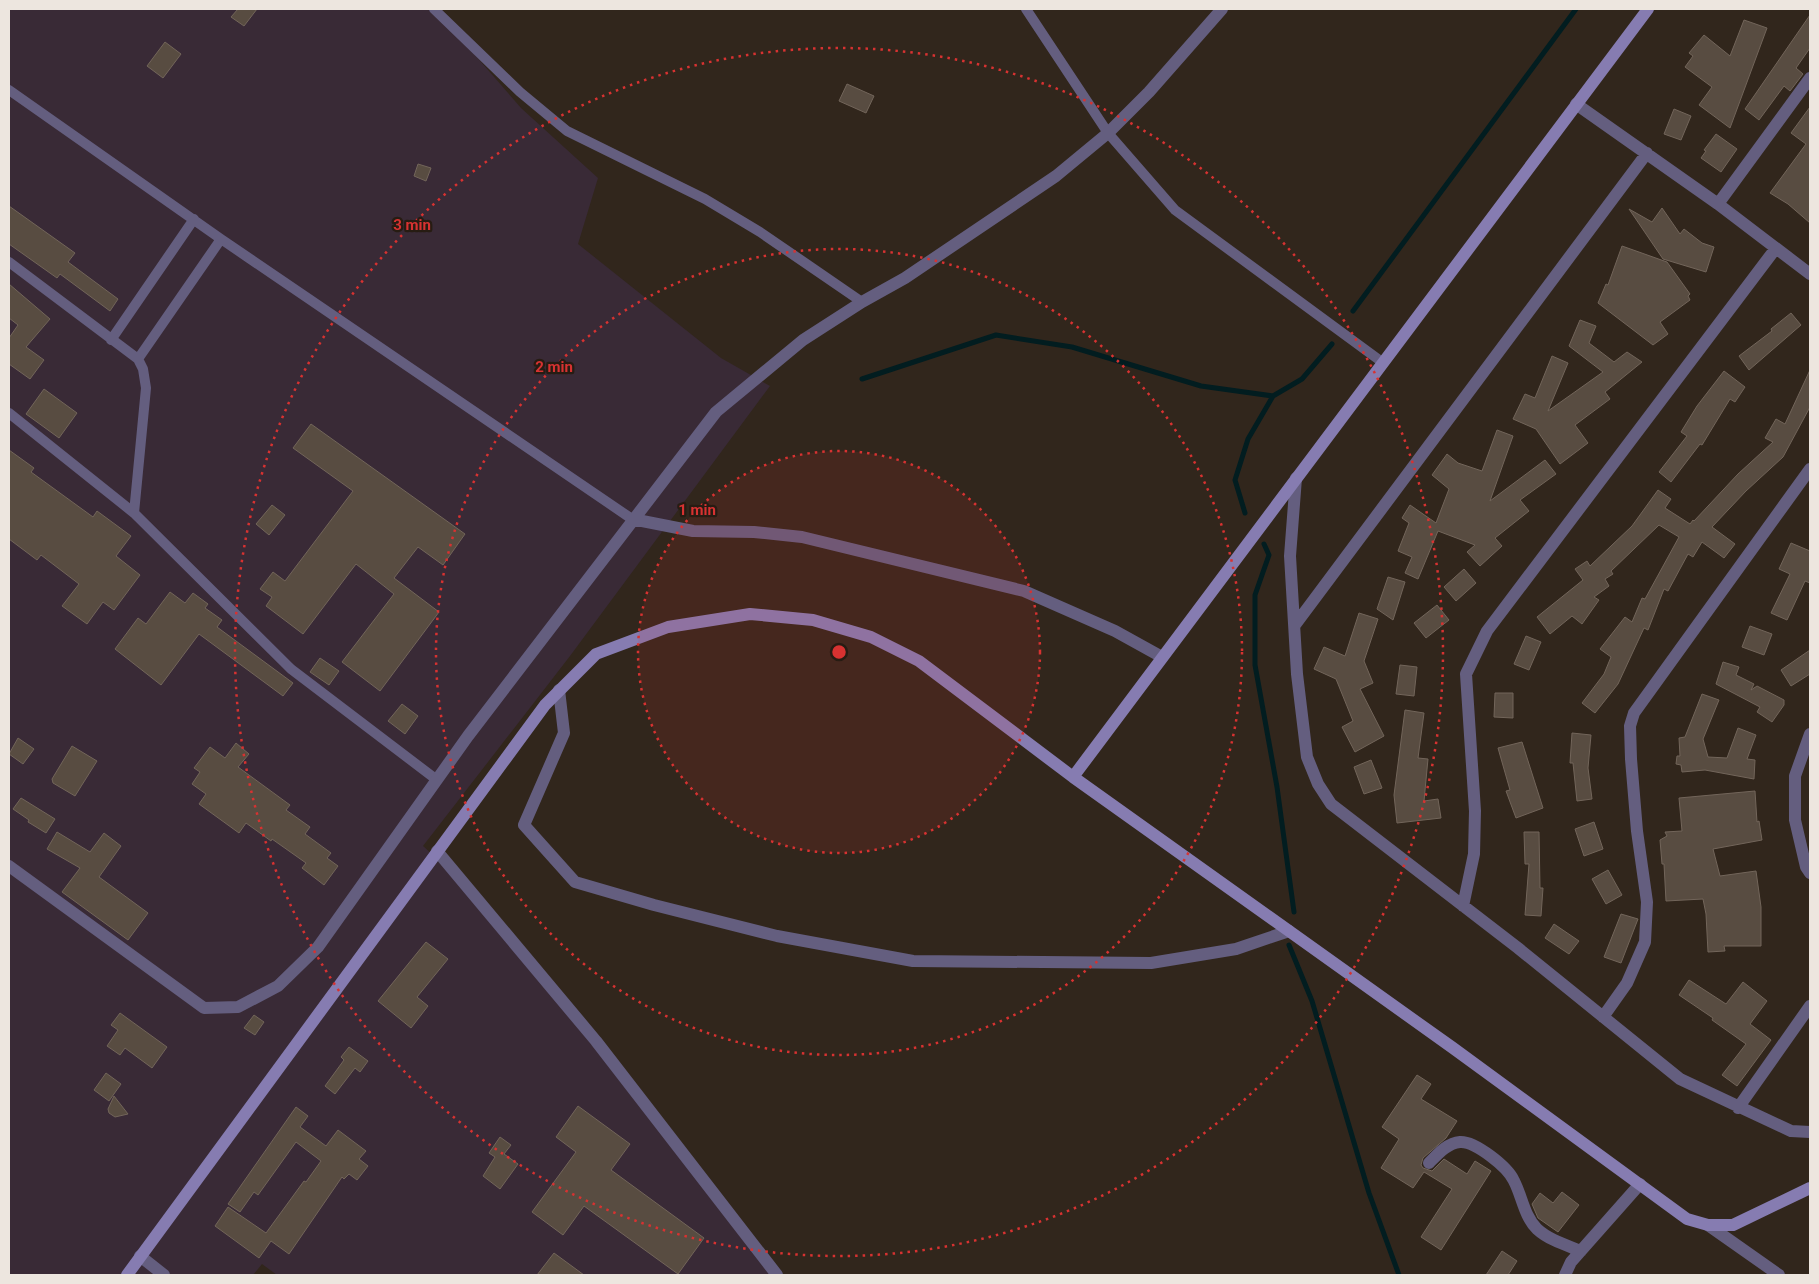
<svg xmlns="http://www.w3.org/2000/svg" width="1819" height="1284" viewBox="0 0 1819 1284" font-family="Roboto,sans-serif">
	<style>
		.industrial { fill: #392a36 }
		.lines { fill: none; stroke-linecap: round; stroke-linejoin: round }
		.stream { stroke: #021d20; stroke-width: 5 }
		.building { fill: #584c41; stroke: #72655a }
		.lane { stroke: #645e7f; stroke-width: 10 }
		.street { stroke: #645e7f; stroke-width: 12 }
		.secondary { stroke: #867cb1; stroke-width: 12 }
		.ring { fill: none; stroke: #d73231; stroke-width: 2.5; stroke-dasharray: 2.5 5 }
		.centre { fill: #d73231; stroke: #271c13; stroke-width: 2.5 }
		.ring-label { font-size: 15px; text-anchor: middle; font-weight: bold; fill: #d73231; stroke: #271c13; stroke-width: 4.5; stroke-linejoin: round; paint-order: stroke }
	</style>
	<rect width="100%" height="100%" fill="#31261c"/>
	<path class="industrial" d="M9,9H435L521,108L598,178L578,244L721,358L770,386L570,656L423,846L492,908L773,1275H277L262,1264L253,1275H9Z"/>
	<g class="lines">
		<path class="stream" d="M1353,311L1576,9
			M862,379L996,335L1072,347L1201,386L1273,396L1302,379L1332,344
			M1245,513L1235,480L1248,439L1273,396
			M1264,544L1269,555L1255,595V665L1277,787L1294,912
			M1289,945L1312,1001L1369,1193L1399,1275"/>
	</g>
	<path class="building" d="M238,9H257L244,26L231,17Z
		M1810,15V48L1796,68L1803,74L1790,91L1784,86L1759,120L1745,109Z
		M1744,20L1767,28L1730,128L1699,105L1712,87L1685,67L1693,56L1689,53L1704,35L1730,56Z
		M165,42L181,54L163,78L147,66Z
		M847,84L874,96L866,113L839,101Z
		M1810,107V223L1788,204L1770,193L1806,144L1791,133Z
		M1674,109L1691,116L1681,140L1664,134Z
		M1716,134L1737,149L1721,172L1701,158L1706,151L1704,150Z
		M418,164L431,168L426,181L414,176Z
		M9,206L75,253L68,262L118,299L110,311L60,274L57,278L9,244Z
		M1662,208L1680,234L1684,229L1702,243L1714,247L1706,272L1663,259L1629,209L1652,222Z
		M1622,246L1667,262L1690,294L1688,296L1690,300L1660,322L1668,334L1653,345L1598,303L1606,284L1608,285Z
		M9,284L50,319L26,347L44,360L30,379L9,364V338L18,325L9,318Z
		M1791,313L1801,325L1749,370L1739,356L1772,331L1771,329Z
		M1580,320L1596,326L1589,343L1614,362L1627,352L1642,362L1605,392L1610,399L1575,425L1588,443L1560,464L1536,429L1513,419L1525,394L1535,398L1552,356L1568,363L1548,411L1603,372L1569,346Z
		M1810,370V407L1783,457L1746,491L1712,527L1735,544L1724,558L1702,542L1693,557L1688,554L1668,591L1664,589L1648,630L1644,628L1618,684L1595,713L1582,703L1604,674L1611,657L1600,649L1625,617L1632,622L1642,598L1645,599L1679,537L1659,525L1611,571L1613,574L1605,579L1609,586L1594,597L1599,600L1582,624L1572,616L1550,634L1537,617L1583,580L1575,569L1587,561L1590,566L1632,526L1658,490L1671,499L1665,508L1690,524L1693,520L1694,521L1738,474L1773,442L1765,438L1776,419L1785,424Z
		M1724,371L1745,387L1735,402L1730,399L1702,445L1700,444L1671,482L1659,472L1687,436L1681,432L1697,406Z
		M44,389L77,413L59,438L26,414Z
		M311,424L465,534L443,565L418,547L394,578L439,612L380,691L342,662L394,594L356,564L303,634L266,606L272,597L260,589L273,572L285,581L353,491L293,448Z
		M1497,430L1513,436L1490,501L1545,460L1556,474L1520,500L1529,511L1495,538L1502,546L1480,566L1467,552L1475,545L1438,531L1418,579L1405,573L1412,557L1398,551L1409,523L1402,518L1410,505L1436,523L1449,489L1432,475L1447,454L1458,463L1482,471Z
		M9,450L34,468L31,472L93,517L97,511L131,536L116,556L140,575L114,610L103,602L87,624L62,606L79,584L41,555L37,560L9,539Z
		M272,505L285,515L269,535L256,524Z
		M1791,543L1810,551V583L1805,581L1787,620L1771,613L1790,574L1779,569Z
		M1464,569L1476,583L1456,601L1444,587Z
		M1388,577L1405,582L1393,620L1377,609Z
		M170,592L185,603L193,593L208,604L205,608L222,620L217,627L293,683L283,696L199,634L161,685L115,649L138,618L146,624Z
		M1437,605L1449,620L1426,638L1414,623Z
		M1359,613L1378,619L1364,661L1373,683L1360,689L1384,736L1355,752L1342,727L1353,721L1336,679L1314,669L1324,647L1345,656Z
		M1750,626L1772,634L1764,655L1742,647Z
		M1526,636L1541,642L1529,670L1514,664Z
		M1810,650V674L1791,686L1781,670Z
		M320,658L339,671L329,685L310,672Z
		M1723,662L1739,667L1736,675L1754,684L1751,690L1757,686L1784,700V705L1772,722L1757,712L1760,707L1716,684Z
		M1400,665L1417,667L1414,696L1396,694Z
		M1495,693H1513V718L1494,717Z
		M1702,694L1719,700L1703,739L1708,757L1727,758L1738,728L1756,735L1747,759L1755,760L1754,779L1705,770L1682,772L1681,765L1676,764L1677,756H1680L1679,738L1685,737Z
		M402,704L418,716L405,734L388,721Z
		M1405,710L1424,713L1418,758L1428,759L1424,801L1438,799L1441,818L1397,823L1394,795Z
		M1572,733L1591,735L1588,768L1592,799L1577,801L1573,763H1570Z
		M18,738L34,749L23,764L9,754Z
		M1522,742L1543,808L1516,818L1506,791L1510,790L1498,748Z
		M236,743L249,754L238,767L290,805L286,810L310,827L305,834L331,853L327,858L338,866L324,885L302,868L306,863L272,839L271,841L246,823L239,833L199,804L206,794L192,784L200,772L194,768L210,747L225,758Z
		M72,746L97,761L75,796L53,783L52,779Z
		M1371,760L1382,788L1364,794L1354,767Z
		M1755,791L1757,822L1759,821L1762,840L1713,849L1720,876L1756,871L1761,907V946H1724L1725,951L1708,952L1706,914L1703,899L1666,901L1664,864H1662L1660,840L1667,836L1665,832L1682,831L1679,798Z
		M21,798L55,819L46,833L28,822L29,820L13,809Z
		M1594,822L1603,849L1584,856L1575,829Z
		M57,832L90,852L104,833L121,846L99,877L148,913L128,940L62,892L80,868L47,849Z
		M1524,832H1539L1540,888H1543L1541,916L1525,915L1529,864H1525Z
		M1608,870L1622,895L1606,904L1592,879Z
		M1621,914L1638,919L1621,963L1604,957Z
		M1554,924L1579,941L1569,954L1545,938Z
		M426,942L448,959L417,997L428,1006L411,1028L378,1001Z
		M1689,980L1726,1004L1743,982L1767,1001L1750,1024L1771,1040L1737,1086L1722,1075L1746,1044L1712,1020L1713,1018L1679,995Z
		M120,1013L167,1047L152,1068L125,1048L120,1055L107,1046L118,1030L111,1025Z
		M254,1015L264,1022L255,1035L244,1028Z
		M349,1047L368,1061L360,1072L355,1068L335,1094L325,1086L344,1060L341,1057Z
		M106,1073L121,1084L109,1101L94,1090Z
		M1417,1075L1431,1084L1421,1099L1457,1121L1446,1138L1423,1158L1421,1165L1423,1168L1432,1171L1444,1159L1467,1174L1475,1161L1491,1171L1441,1250L1421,1237L1452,1189L1424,1172L1413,1188L1381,1168L1399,1139L1382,1127Z
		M114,1096L128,1114L115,1117L109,1113L108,1109Z
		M578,1106L630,1144L611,1170L704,1238L678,1274L584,1206L563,1235L532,1212L576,1152L556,1137Z
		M296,1107L308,1116L300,1127L326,1146L338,1130L366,1151L359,1159L368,1166L357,1180L349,1174L344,1179L342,1177L289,1254L271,1241L259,1258L215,1226L228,1207L266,1233L304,1181L306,1182L321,1161L296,1142L258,1195L254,1192L240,1212L228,1204Z
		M500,1137L511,1145L504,1154L518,1164L500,1189L483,1176L495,1157L489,1153Z
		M1562,1192L1579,1205L1558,1232L1538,1218L1532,1204L1540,1193L1553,1203Z
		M1502,1251L1517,1261L1508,1275H1486Z
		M554,1253L584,1275H537Z"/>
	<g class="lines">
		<path class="lane" d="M434,9L520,92L567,131L705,199L760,232L862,302
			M1026,9L1108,133L1175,210L1382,362
			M9,90L221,239L632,519
			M9,262L138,359L143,369L146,388L134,513
			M111,340L194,219
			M138,359L221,239
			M9,413L134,513L291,669L437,780"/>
		<path class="street" d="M1576,104L1718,204L1810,274
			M1718,204L1810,78
			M1296,478L1290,556L1297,674L1307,757L1318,784L1331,804L1518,948L1680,1079L1791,1131L1810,1132
			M632,519L693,531L754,532L802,537L1024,591L1115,631L1162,657
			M1295,625L1647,153
			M559,690L564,733L524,825L575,882L654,905L777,936L913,961L1151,963L1236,949L1289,931
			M1810,734L1795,776V820L1806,867L1810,873
			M437,851L596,1041L777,1275
			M9,866L204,1008L238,1007L278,986L318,947L468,736L716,412L803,340L862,302L905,278L1056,176L1108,133L1149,92L1222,9
			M1463,906L1474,854L1475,811L1466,674L1487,631L1776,248
			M1603,1017L1627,983L1645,942L1647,902L1637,831L1631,759L1630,726L1634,713L1810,469
			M1738,1108L1810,1006
			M1429,1163C1437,1155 1447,1143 1460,1142C1475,1141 1508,1167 1514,1181C1522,1196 1524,1216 1537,1229C1549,1240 1566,1245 1581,1251
			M1708,1225L1779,1275
			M140,1256L164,1275
			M1565,1275L1571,1262L1640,1184"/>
		<path class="secondary" d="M1073,777L1648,9
			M127,1275L545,705L596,654L668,627L750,614L813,620L871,637L919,661L1073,777L1453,1048L1687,1219L1708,1225H1733L1810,1188"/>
	</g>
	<circle cx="839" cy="652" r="201" fill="#d73231" fill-opacity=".12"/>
	<g class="ring">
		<circle cx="839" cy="652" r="201"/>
		<circle cx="839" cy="652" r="403"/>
		<circle cx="839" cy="652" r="604"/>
	</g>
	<circle cx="839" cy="652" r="8" class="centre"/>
	<g class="ring-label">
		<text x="412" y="230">3 min</text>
		<text x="554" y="372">2 min</text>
		<text x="697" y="515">1 min</text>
	</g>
	<rect width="1819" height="1284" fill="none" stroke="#ede6df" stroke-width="20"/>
</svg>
